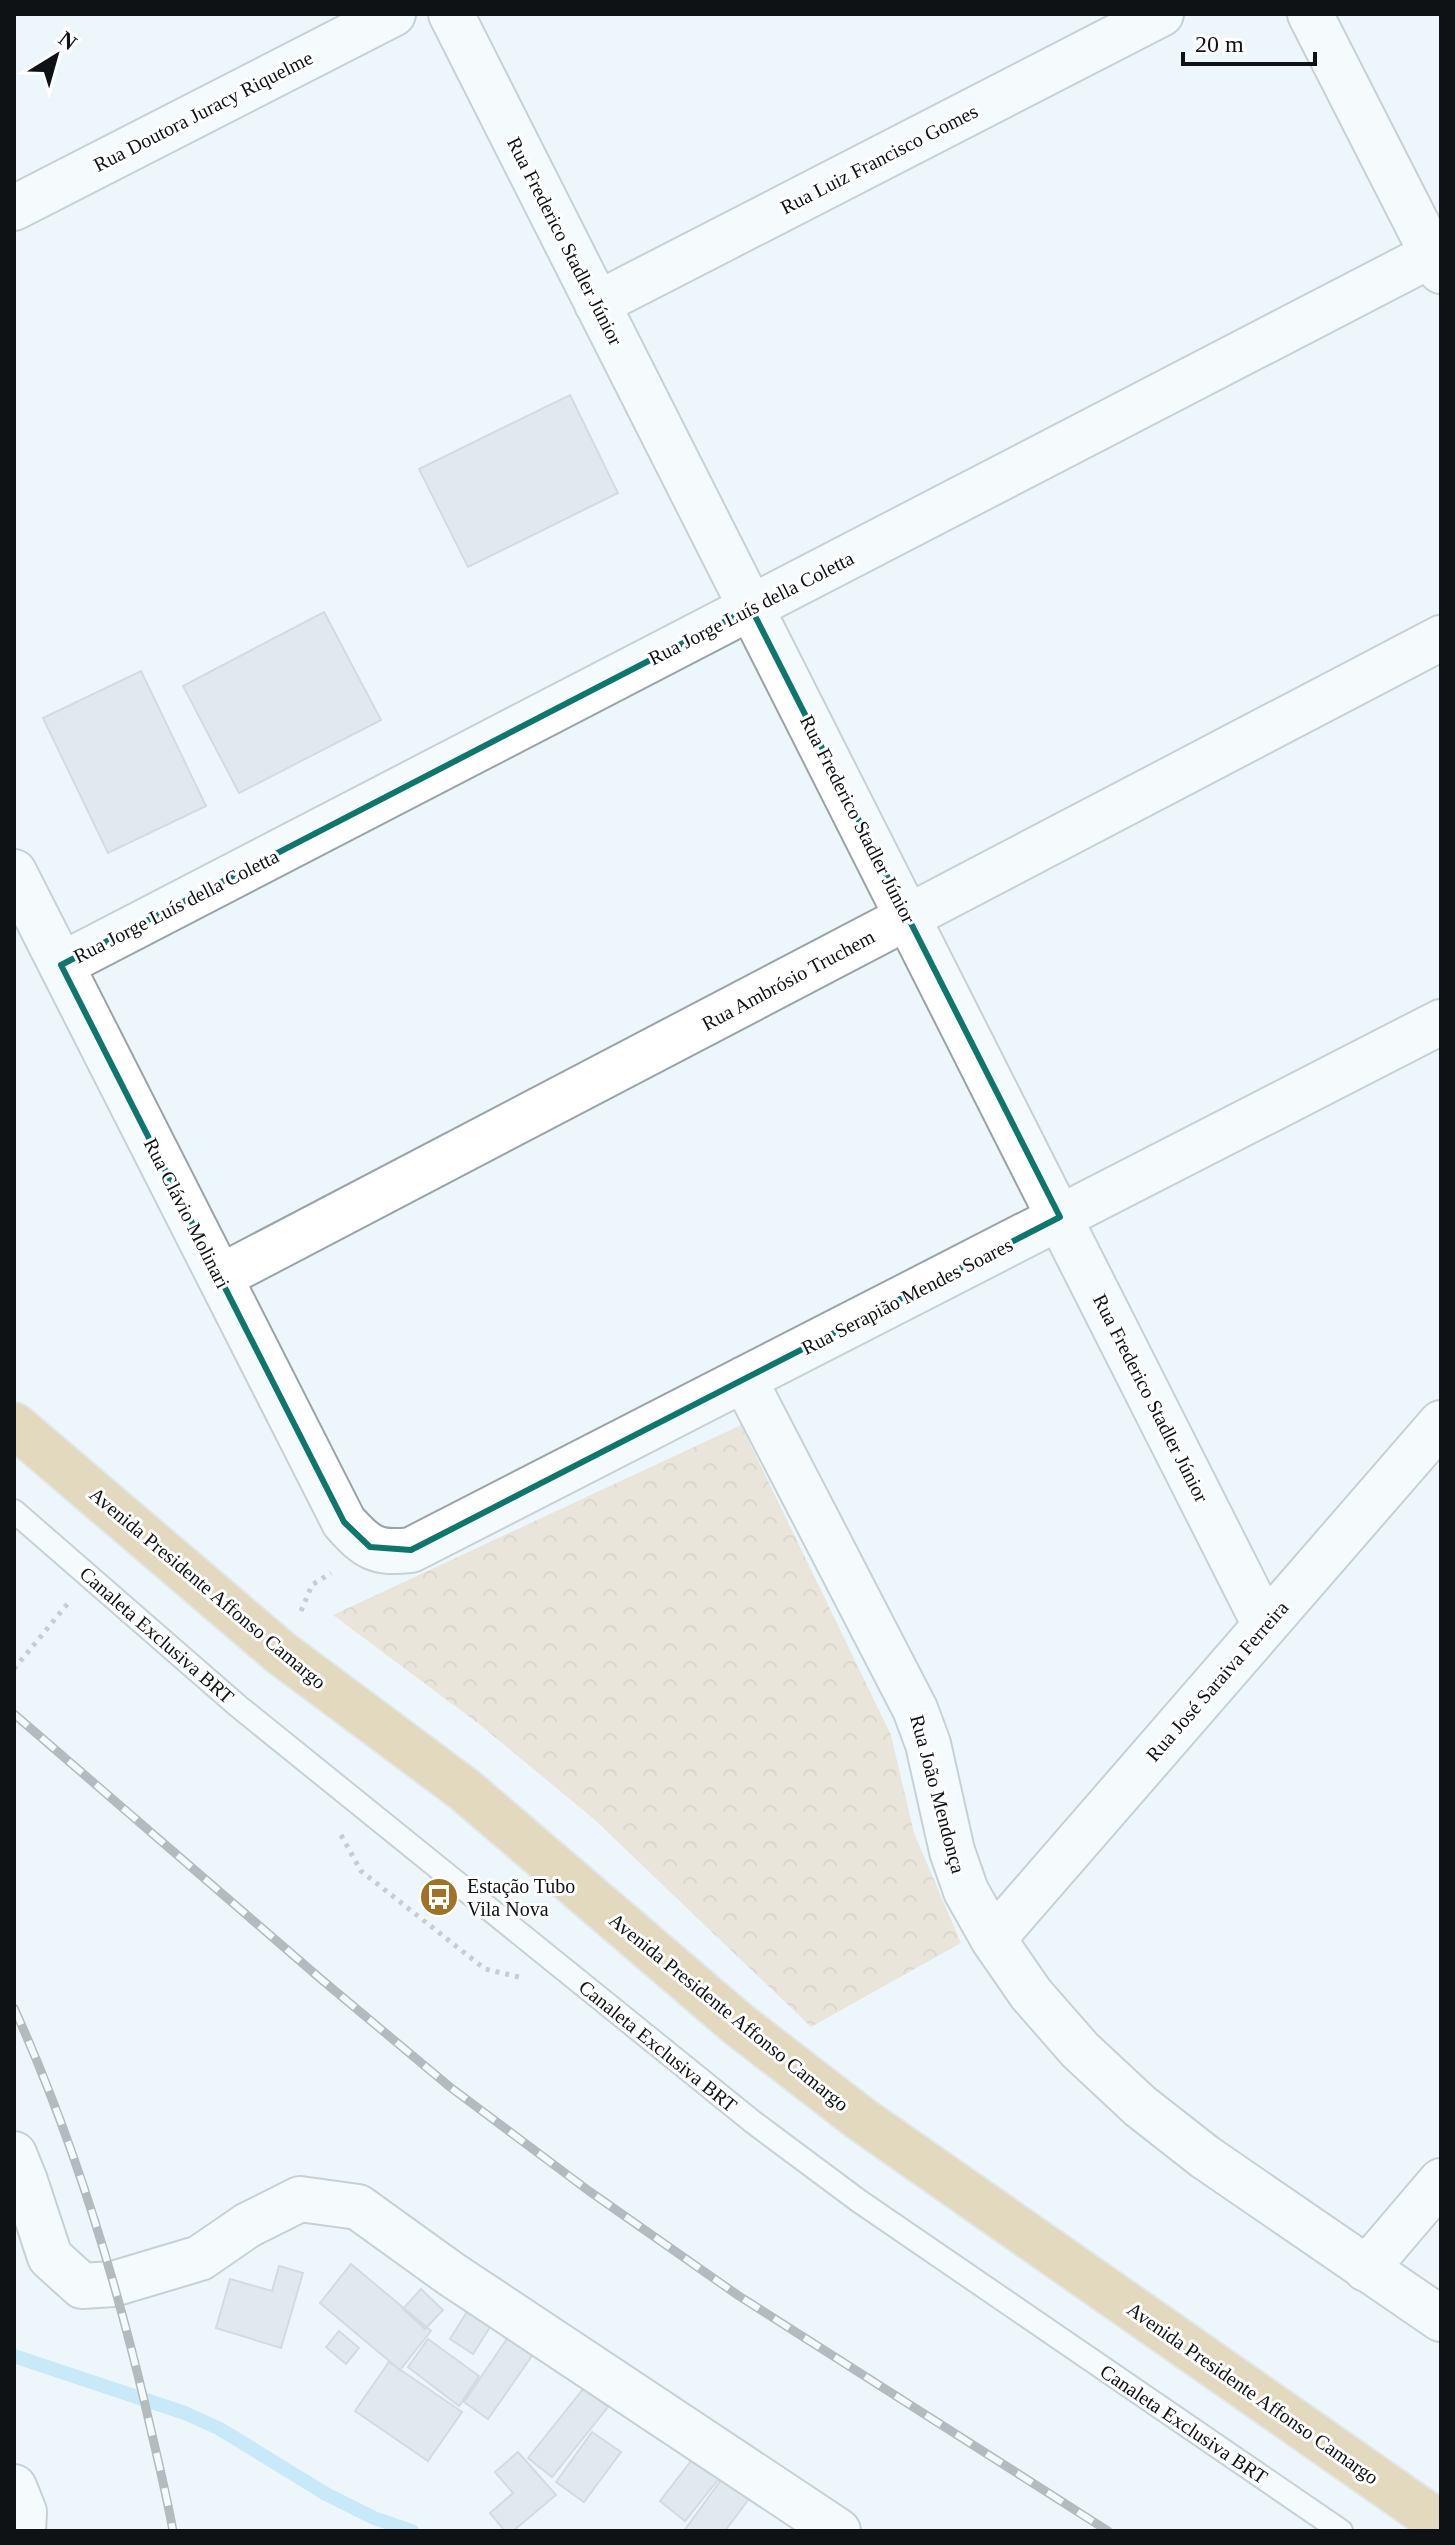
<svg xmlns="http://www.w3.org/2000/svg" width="1455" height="2545" viewBox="0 0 1455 2545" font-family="'Times New Roman',serif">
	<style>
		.park { fill: url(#park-crowns) }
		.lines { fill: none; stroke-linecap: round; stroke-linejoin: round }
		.stream { stroke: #9cd8f1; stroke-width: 14 }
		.building { fill: #d1dade; stroke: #b2bbbf; stroke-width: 2 }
		.lane-casing { stroke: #9aa3a7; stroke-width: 26 }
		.street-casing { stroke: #9aa3a7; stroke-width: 48 }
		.primary-casing { stroke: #d4d4d5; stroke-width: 48 }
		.path { stroke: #959c9f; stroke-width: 5; stroke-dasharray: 4 6; stroke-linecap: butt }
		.lane { stroke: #fff; stroke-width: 22 }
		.street { stroke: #fff; stroke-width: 44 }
		.primary { stroke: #d6b373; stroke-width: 44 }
		.rail-casing { stroke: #6b7174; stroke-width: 9 }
		.rail { stroke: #fff; stroke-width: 6; stroke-dasharray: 18; stroke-linecap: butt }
		.marked { fill: none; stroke: #0f766e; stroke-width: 6; stroke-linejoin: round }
		.labels { text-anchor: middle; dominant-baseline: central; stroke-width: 6; stroke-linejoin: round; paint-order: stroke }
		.street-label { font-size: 20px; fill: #0f1214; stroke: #fff }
		.poi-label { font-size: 20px; fill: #0f1214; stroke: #fff; text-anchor: start }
	</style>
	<defs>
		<pattern id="park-crowns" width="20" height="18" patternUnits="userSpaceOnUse" patternTransform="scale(2)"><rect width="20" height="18" fill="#e4cfb2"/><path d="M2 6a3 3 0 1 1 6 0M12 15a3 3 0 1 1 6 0" fill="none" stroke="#c2b198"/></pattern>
	</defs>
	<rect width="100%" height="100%" fill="#edf7fb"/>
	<path class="park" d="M741,1425L891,1735L914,1833L961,1943L811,2027L595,1820L479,1724L333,1615Z"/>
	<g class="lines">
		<path class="stream" d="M14,2356L185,2413L220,2429L326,2494L374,2518L412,2531"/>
	</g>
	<path class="building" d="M570,395L618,493L468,567L419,469Z
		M324,612L381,720L239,793L183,686Z
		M141,671L206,806L108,853L43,718Z
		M351,2264L431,2331L400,2370L320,2303Z
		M279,2266L303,2273L281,2348L216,2328L230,2279L272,2291Z
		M421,2289L443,2310L425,2329L403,2309Z
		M467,2312L490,2327L473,2354L450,2339Z
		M339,2331L359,2348L346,2364L326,2347Z
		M509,2336L534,2353L488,2419L464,2402Z
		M428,2339L479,2376L459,2406L408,2367Z
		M389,2362L462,2412L428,2461L355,2411Z
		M584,2388L608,2407L552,2477L528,2458Z
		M592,2432L621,2452L584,2502L556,2482Z
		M518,2452L556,2495L513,2531H505L490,2513L513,2493L495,2472Z
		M695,2456L721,2476L685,2521L660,2501Z
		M724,2476L751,2496L725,2531H684Z"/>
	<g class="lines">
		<g class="lane-casing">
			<path id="lane" d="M14,1511L238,1706L753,2122L859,2201L1341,2531"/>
		</g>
		<g class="street-casing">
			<path id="street" d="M451,14L1265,1625
				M1310,14L1441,271
				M14,208L393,14
				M597,304L1161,14
				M14,872L344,1522C367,1548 376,1554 411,1550L1441,1022
				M61,965L1441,250
				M220,1277L1441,638
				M744,1379L915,1709L928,1744L952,1851L966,1891L993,1939L1031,1994L1080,2050L1140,2106L1205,2157L1441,2319
				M993,1939L1441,1423
				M14,2154L25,2181L50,2257L82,2286L113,2284L200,2258L248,2225L300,2199L358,2207L451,2274L838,2531
				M1366,2269L1441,2181
				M14,2487L24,2512L23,2531"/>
		</g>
		<g class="primary-casing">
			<path id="primary" d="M14,1425L281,1653L465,1790L738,2024L861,2119L1441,2524"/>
		</g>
		<path class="path" d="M301,1611L312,1585L331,1573
			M14,1669L69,1602
			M341,1835L361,1871L485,1969L519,1977"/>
		<use href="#lane" class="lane"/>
		<use href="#street" class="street"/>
		<use href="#primary" class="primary"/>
		<g class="rail-casing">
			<path id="rail" d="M14,1714L322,1980L450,2087L589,2191L739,2296L1108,2531
				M14,2008C71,2134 112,2266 144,2400C154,2444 165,2487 173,2531"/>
		</g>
		<use href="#rail" class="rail"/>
	</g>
	<path d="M0 0H1455V2545H0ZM751,608L1060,1217L411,1550L370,1547L344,1522L61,965Z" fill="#edf7fb" fill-opacity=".55" fill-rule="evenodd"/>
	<path class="marked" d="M751,608L1060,1217L411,1550L370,1547L344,1522L61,965Z"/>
	<defs>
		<g id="bus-disc" transform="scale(2)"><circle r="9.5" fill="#a17225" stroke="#fff"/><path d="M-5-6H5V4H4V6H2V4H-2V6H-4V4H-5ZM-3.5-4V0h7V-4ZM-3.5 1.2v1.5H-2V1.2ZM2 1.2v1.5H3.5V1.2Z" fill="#fff"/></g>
	</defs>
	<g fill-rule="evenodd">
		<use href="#bus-disc" x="439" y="1897"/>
	</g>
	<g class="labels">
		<g class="street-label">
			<text transform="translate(203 111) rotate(-27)">Rua Doutora Juracy Riquelme</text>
			<text transform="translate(879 159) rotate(-27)">Rua Luiz Francisco Gomes</text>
			<text transform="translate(565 241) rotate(63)">Rua Frederico Stadler Júnior</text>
			<text transform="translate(751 608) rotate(-27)">Rua Jorge Luís della Coletta</text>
			<text transform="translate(858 819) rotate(63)">Rua Frederico Stadler Júnior</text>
			<text transform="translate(176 906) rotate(-27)">Rua Jorge Luís della Coletta</text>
			<text transform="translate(788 980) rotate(-28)">Rua Ambrósio Truchem</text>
			<text transform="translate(187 1213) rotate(63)">Rua Clávio Molinari</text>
			<text transform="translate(907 1296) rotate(-27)">Rua Serapião Mendes Soares</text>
			<text transform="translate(1151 1398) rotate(63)">Rua Frederico Stadler Júnior</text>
			<text transform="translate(208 1588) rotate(40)">Avenida Presidente Affonso Camargo</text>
			<text transform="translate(157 1635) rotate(41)">Canaleta Exclusiva BRT</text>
			<text transform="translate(1217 1681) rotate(-49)">Rua José Saraiva Ferreira</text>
			<text transform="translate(938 1794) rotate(75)">Rua João Mendonça</text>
			<text transform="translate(729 2012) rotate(39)">Avenida Presidente Affonso Camargo</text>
			<text transform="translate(658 2046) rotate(39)">Canaleta Exclusiva BRT</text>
			<text transform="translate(1253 2393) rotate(35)">Avenida Presidente Affonso Camargo</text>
			<text transform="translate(1184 2424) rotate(34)">Canaleta Exclusiva BRT</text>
		</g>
		<g class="poi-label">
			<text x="467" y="1886">Estação Tubo<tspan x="467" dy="23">Vila Nova</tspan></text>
		</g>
	</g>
	<rect width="1455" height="2545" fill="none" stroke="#0f1214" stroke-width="32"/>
	<g transform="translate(56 56) rotate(37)" stroke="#ffffff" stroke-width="6" paint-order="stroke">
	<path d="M0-6L14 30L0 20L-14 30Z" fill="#0f1214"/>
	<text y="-12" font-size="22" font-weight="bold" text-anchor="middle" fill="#0f1214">N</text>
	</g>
	<path d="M1183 52v12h132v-12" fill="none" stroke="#0f1214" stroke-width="4"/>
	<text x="1195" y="52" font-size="24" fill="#0f1214" stroke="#ffffff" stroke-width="6" paint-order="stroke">20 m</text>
</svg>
